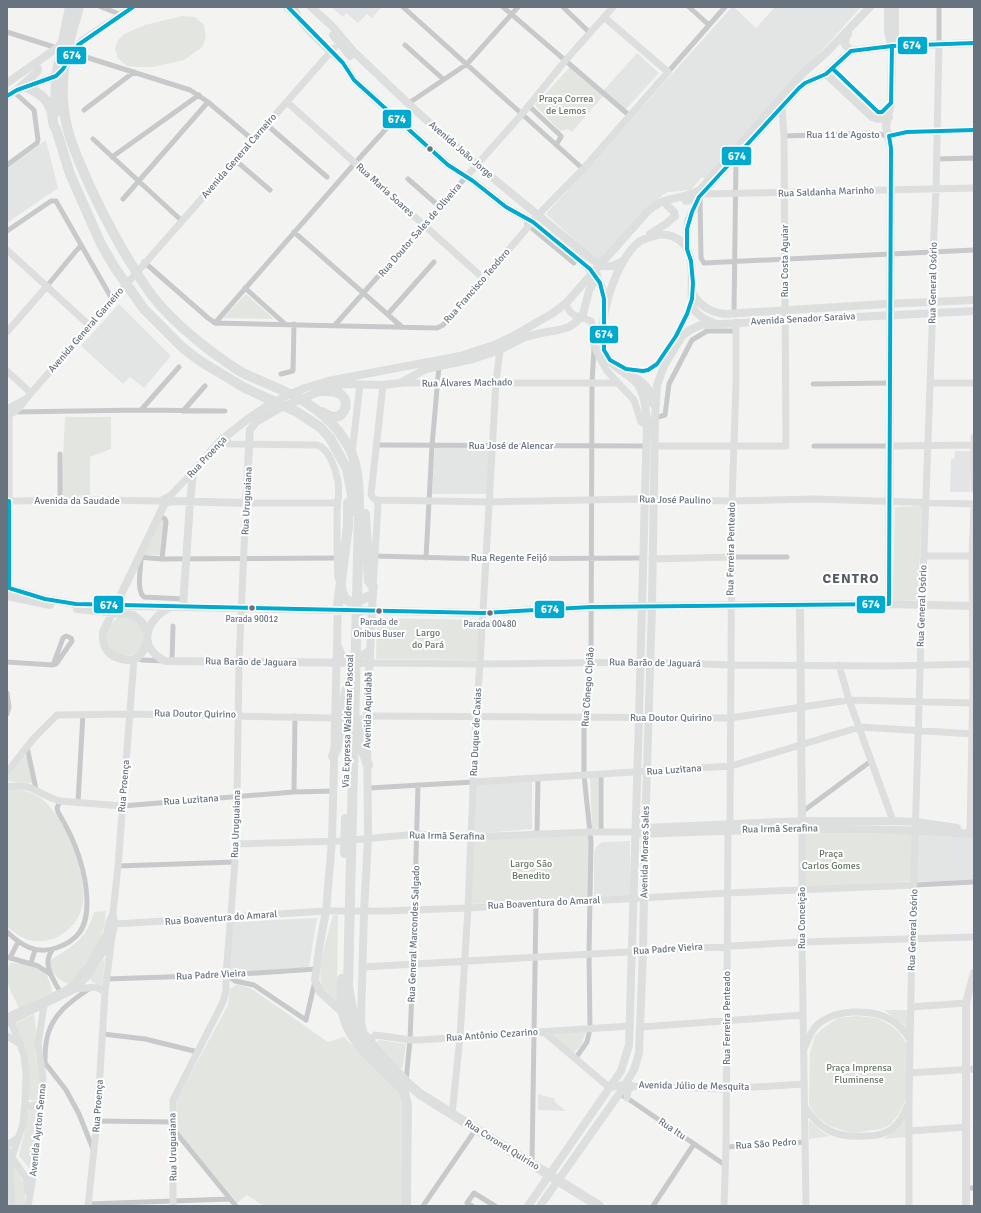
<svg xmlns="http://www.w3.org/2000/svg" width="981" height="1213" viewBox="0 0 981 1213" font-family="Signika,sans-serif">
	<style>
		.built { fill: #e3e5e5 }
		.green { fill: #e2e5e0 }
		.lines { fill: none; stroke-linecap: round; stroke-linejoin: round }
		.street { stroke: #c8c9ca; stroke-width: 5 }
		.secondary { stroke: #dddede; stroke-width: 7 }
		.primary { stroke: #dddede; stroke-width: 8 }
		.highway { stroke: #dddede; stroke-width: 10 }
		.bus-1-casing { stroke: #fff; stroke-width: 7 }
		.bus-1 { stroke: #00a9ce; stroke-width: 4 }
		.bus-dot { fill: #67737f; stroke: #fff; stroke-width: 1.5 }
		.labels { text-anchor: middle; dominant-baseline: central; stroke-width: 4; stroke-linejoin: round; paint-order: stroke }
		.bus-label { font-size: 9px; fill: #67737f; stroke: #fff }
		.park-label { font-size: 10px; fill: #677765; stroke: #fff }
		.street-label { font-size: 10px; fill: #67737f; stroke: #fff }
		.district-label { font-size: 14px; font-weight: bold; letter-spacing: 1px; fill: #545c65; stroke: #fff }
		.line-badge { stroke: #fff; stroke-width: 1.5 }
		.badge-label { font-size: 11px; text-anchor: middle; font-weight: bold; fill: #fff }
	</style>
	<rect width="100%" height="100%" fill="#f3f4f2"/>
	<path class="built" d="M331,7H382L372,18L367,14L358,23L346,13L343,17Z
		M732,7H734L756,28L775,7H861L706,180L702,177L691,190L668,192L663,195L647,210L599,262L546,214Z
		M637,53L659,73L625,110L603,91Z
		M46,140L58,188L7,223V168Z
		M119,304L171,356L144,388L130,377L123,384L81,346Z
		M435,446L491,447L488,494H432Z
		M955,451H971L970,492H950L951,459H954Z
		M532,782V829L472,834L474,783Z
		M917,832L974,836V880L915,882Z
		M630,841V897L594,898V851L597,846L602,842Z
		M317,918L309,967L233,973L228,970L233,922Z
		M538,1094L556,1099L554,1101L566,1111L538,1110Z"/>
	<path class="green" d="M182,16L195,17L204,25L206,37L202,47L184,60L153,67H138L127,66L118,58L115,49L118,40L124,34L145,25Z
		M570,67L603,96L572,132L568,129L560,131L535,105Z
		M246,294L274,319L223,318Z
		M65,417H111V449L90,457V495L61,497Z
		M922,506L918,600H893L895,507Z
		M161,520H164L161,555H144Z
		M119,617L137,620L146,636C144,639 144,644 142,648C136,658 120,658 111,651C99,641 108,623 119,617Z
		M377,618L480,620L477,660L376,659Z
		M24,756L28,757L33,780C32,781 32,782 31,783C30,783 10,782 8,781L7,778Z
		M598,777V827L592,829L590,778Z
		M12,789C21,790 30,791 38,796C65,814 86,870 83,902C80,926 57,944 34,941C24,940 15,933 7,927V790Z
		M805,833L913,834L912,881L805,887Z
		M590,835L588,898L470,904L474,840Z
		M106,911C105,918 105,924 103,930C97,949 84,972 69,984C62,983 51,973 49,965C49,962 51,961 52,959C75,945 86,939 94,912Z
		M333,915H338L337,1004C333,1001 328,998 325,995C313,977 328,935 333,915Z
		M105,958L102,986L91,981L90,976Z
		M10,963C22,963 39,966 47,976C50,981 51,987 52,992L19,1008C12,992 2,981 10,963Z
		M237,984L252,989L328,1042L344,1037L396,1088L400,1097L402,1105L401,1206H264L247,1195L237,1203L176,1129L177,1099L228,1005L230,989Z
		M884,1010H911L909,1032L904,1025Z
		M34,1014L36,1030L35,1052L40,1076L38,1101L28,1100L29,1073L14,1024Z
		M857,1016L877,1018L890,1025L899,1032L908,1046L907,1097L898,1115L890,1125L881,1129L852,1133L829,1126L815,1115L809,1104L810,1053L815,1036L822,1029L838,1018Z
		M586,1032L581,1045L574,1053L551,1035Z
		M379,1040L406,1044L403,1067L400,1068L377,1042Z
		M32,1108L38,1111L32,1171L19,1156L26,1125L27,1113L29,1110Z
		M908,1113L906,1137L884,1139L904,1121Z
		M809,1120L822,1132L830,1136L809,1139Z
		M14,1167C24,1179 26,1190 25,1206H14L13,1193Z"/>
	<g class="lines">
		<path class="street" d="M101,7L117,13L121,16
			M403,7L583,169
			M503,7L630,116
			M563,7L590,33
			M689,7L709,25
			M939,7V44
			M7,32L57,48
			M405,45L443,79
			M73,53L190,90L208,102L253,140
			M833,69L878,112H882L889,105
			M668,72L725,7
			M409,103L467,64L518,7
			M529,106L561,136V137L556,145
			M84,110L134,72
			M267,125L327,177
			M784,136L874,133L889,136
			M93,139L182,221
			M112,157L199,95
			M937,159L974,158
			M235,160L270,190
			M7,165L37,143L38,140L34,110L14,92
			M408,179L440,207
			M700,197L701,258L704,263L974,250
			M123,199L208,102
			M527,224L574,263
			M7,231L51,201H56L112,299
			M294,232L402,327
			M144,262L208,318L215,323L437,328L443,325L484,279
			M47,286L81,245
			M245,288L285,324
			M388,314L434,262
			M734,314L736,158
			M215,323L355,163L396,118
			M335,325L466,177
			M281,374L293,371L294,324
			M813,384L890,383
			M141,410L179,367
			M183,411L205,386
			M14,412L141,410L225,411
			M655,418L665,415L669,384L692,340L707,331H736
			M376,445L645,446
			M814,446H889
			M60,500V454
			M159,515L165,519L166,522L162,559
			M375,556L486,559L643,558
			M138,557L162,559L337,558
			M732,557H787
			M141,558C141,568 136,591 144,597L184,599
			M426,558L432,446L439,366
			M136,658L142,660L165,661
			M172,661L173,626
			M7,662L53,665L56,664L72,641L71,638L66,636L63,638L53,665
			M7,693L9,707L7,714
			M27,747L36,789
			M369,788L473,782
			M294,792L295,716
			M78,802L83,714
			M122,806L294,792L332,791
			M802,812L871,761
			M601,832V774
			M537,834L538,778
			M118,866L235,862
			M914,885L974,882
			M7,932C21,945 36,955 56,948C65,945 73,941 79,933C86,924 87,913 87,901C86,868 75,840 58,812L57,808L60,801
			M53,949C41,964 53,978 60,992L59,996
			M7,957L38,966L50,974
			M10,958L18,942
			M31,963L35,950
			M226,975L235,981L254,985L306,1020L315,981
			M106,979L226,975L316,969
			M103,1034L145,1039L198,1052
			M575,1059L587,1042L590,1029L589,954L591,842L584,775V718L591,663L592,383L594,348
			M42,1063H45L66,1090L79,1114L93,1149
			M45,1063C45,1055 45,1046 47,1038C52,1014 71,1001 89,989
			M406,1081L410,1040L413,964L418,785
			M619,1094L627,1098L725,1165
			M97,1121L173,1122
			M174,1130L236,1206
			M726,1147L805,1142
			M532,1163L536,904
			M967,1188H974
			M88,1204L230,1199
			M423,1206L476,1129
			M472,1206L467,1203L474,1193L495,1206
			M653,1206L694,1144"/>
		<path class="secondary" d="M287,102L484,279L538,215L583,169L668,72L604,17
			M889,136L907,132L974,130
			M466,177L522,114L565,61L613,7
			M702,194L974,188
			M7,250L90,326
			M566,303C571,319 578,315 591,321L594,330V345L599,357L607,371L634,400L641,422L647,425
			M7,332L47,286
			M7,371L31,393
			M400,383H618
			M930,383H974
			M7,409L27,398
			M7,413L9,415V501L96,500L160,501L170,496L193,472
			M7,415C18,413 24,401 31,393L334,48
			M974,437V489
			M225,438L229,444L317,445C329,448 336,470 338,481C340,492 337,504 337,515C337,536 337,557 338,578
			M655,446H786L784,136L782,107L778,104
			M889,446L974,445
			M352,453L360,384
			M377,500L489,502L638,499L732,501L814,499L974,504
			M924,556H974
			M652,559L732,557
			M373,587L378,505L377,500L373,498L371,494L383,385
			M369,663L480,664L650,662L731,665L888,666L974,664
			M839,665L849,700L893,821
			M367,716L730,718L849,700L974,703
			M7,772L34,738L57,715L130,714L334,718
			M473,782L731,766L860,727L974,734
			M7,787C33,782 38,795 60,801L122,806
			M730,824L732,501L736,384V322
			M802,828V942L806,1206
			M970,829L973,687L972,556L974,505
			M236,844L340,841L418,834L471,837L591,832H635
			M115,924L326,911H385L468,908L727,893L914,885
			M105,941L109,922L113,913
			M363,967L802,942L974,937
			M76,989L96,987L105,992
			M911,1007L966,1003
			M7,1017L64,991L74,984L90,964L105,936
			M11,1022L24,1055L26,1074L25,1102L23,1124L12,1157L10,1173L12,1206
			M7,1023L75,989L87,977L110,942
			M641,1027L803,1015
			M544,1032L610,1088L624,1084L634,1086L726,1089L804,1084
			M7,1036L20,1044
			M367,1044L375,1035L410,1040H419L630,1026
			M805,1047C808,1039 811,1031 817,1025C827,1016 839,1013 852,1012C877,1011 897,1017 910,1040
			M909,1073L974,1069
			M627,1098L628,1090L634,1086
			M25,1107L35,1105L41,1110
			M805,1107C820,1131 838,1138 865,1136C875,1136 884,1135 892,1129C899,1123 904,1115 907,1106
			M452,1114L460,1037L468,908L476,717L480,664L496,382L500,350
			M909,1131L967,1127
			M7,1145L18,1138
			M7,1150L26,1178L28,1192
			M28,1206L34,1171L42,1096L43,1077L38,1044L44,1006
			M88,1206L97,1121L105,992L112,936L115,924L113,913L118,866L134,659
			M173,1206V1100L223,1002L226,991V975L235,862L237,797L239,662L246,503H337
			M724,1206L726,1147L728,830
			M909,1206V1102L912,939L922,605L933,303V252L936,189L939,44"/>
		<path class="primary" d="M311,7L332,26L354,52L414,109L477,165L589,257C602,268 609,270 624,260
			M888,7V32L892,46
			M294,8C297,23 330,50 342,62C347,67 350,74 354,80L448,165L473,181L506,207L533,222L582,262L596,276L600,283L603,291L605,305
			M848,34L844,43L851,51
			M333,35L350,56
			M851,51L892,46L974,43
			M67,64L75,48L83,40L133,7
			M826,74L872,117L878,119L889,117
			M7,83L57,48L62,42
			M19,88L37,72L38,69L35,63
			M7,96L17,90L56,76L59,73
			M686,201L699,197
			M650,234L667,223L675,216L674,212L667,205
			M687,249V229L688,221L699,197L799,88L805,83L826,74L851,51
			M692,293C701,306 709,312 725,314L886,304L974,300
			M634,377C646,383 651,391 653,404
			M250,430L256,422L280,408L321,391L345,384L383,385L400,383L426,369L473,359L500,350L525,337L541,333L559,330L569,327L576,322L583,314L589,291L597,275
			M7,501H9V585L7,594
			M9,588L41,598L80,605L483,613L591,607L652,606L889,604L974,606
			M7,596L50,605
			M889,604L891,148L886,126L891,103L892,46L895,34V7
			M800,605L802,826
			M338,606L332,841L326,911L320,943L315,980L320,992L343,1013
			M171,607C146,619 136,646 165,661L369,663
			M183,607L190,502L193,472L220,441L249,418L267,406L286,396L305,388L328,381L460,356L494,345L515,335L553,313L566,303L648,211C654,206 660,202 667,200C679,197 691,196 701,189L802,74L825,54L870,7
			M77,609L133,615L141,621L148,632
			M147,642C145,648 141,657 134,659C131,661 126,660 122,659C107,656 102,647 103,632L164,505L166,503L173,501L246,503L250,430
			M338,646C339,649 340,652 342,655C350,663 363,656 370,650
			M645,828L802,821H893L916,822L957,828
			M640,833L645,834C755,829 864,826 974,834
			M363,1031L361,1021L364,911L368,838L367,716L373,591
			M528,1206L621,1071L629,1045L639,717L647,420C645,407 645,396 638,385C629,372 609,368 604,351C596,323 616,258 640,241C644,239 650,237 654,236C666,232 679,237 686,247C698,267 686,301 696,312C701,318 707,320 714,323
			M540,1206L619,1094L634,1070L639,1053L643,951L645,834L652,606L655,418L657,385L664,366L682,336L690,330L701,325L974,311
			M966,1206V1003L974,973"/>
		<path class="highway" d="M79,7C70,38 61,68 63,100C65,129 73,147 84,173C96,201 109,226 124,252C134,268 142,283 154,298C170,318 191,336 212,352C222,359 232,367 243,373C279,390 314,399 339,432C344,439 349,446 352,454C359,472 359,494 359,514L348,986L353,1015L359,1029L369,1041L406,1082L420,1094L599,1206
			M288,7L295,13
			M26,87C39,93 49,99 52,114C53,119 52,125 56,129L70,174L101,244L115,268L144,309L183,348L200,361L245,388L297,412L320,427L330,438L347,469L352,495L353,511
			M55,113L56,76L70,7
			M321,391C328,391 334,390 340,394C350,400 346,417 334,417C330,417 326,414 322,412
			M365,514L369,581L373,587
			M341,586C344,610 358,601 372,595
			M338,605L348,526V503
			M360,720L363,751L368,765
			M333,756L337,747L346,691L349,685
			M345,853L346,819
			M342,979C342,990 341,1002 343,1013C350,1046 380,1064 401,1088L404,1093L407,1104L406,1206"/>
		<g class="bus-1-casing">
			<path id="bus-1" d="M288,7L343,63L354,80L448,165L473,181L506,207L533,222L590,269L600,283L604,299V350L610,360L626,369L643,371L648,370L657,364L676,336L687,314L692,299L693,283L691,261L687,249V229L692,212L699,197L799,88L805,83L826,74L851,51
				M851,51L892,46L974,43
				M833,69L878,112H882L891,103
				M7,96L17,90L56,76L63,69L78,45L133,7
				M891,103L892,46
				M7,501H9V588L45,599L76,604L483,613L591,607L889,604L891,148L889,136L907,132L974,130"/>
		</g>
		<use href="#bus-1" class="bus-1"/>
	</g>
	<g class="bus-dot">
		<circle cx="430" cy="149" r="3.5"/>
		<circle cx="252" cy="608" r="3.5"/>
		<circle cx="379" cy="611" r="3.5"/>
		<circle cx="490" cy="613" r="3.5"/>
	</g>
	<g class="labels">
		<g class="bus-label">
			<text x="252" y="619">Parada 90012</text>
			<text x="379" y="622">Parada de<tspan x="379" dy="12">Onibus Buser</tspan></text>
			<text x="490" y="624">Parada 00480</text>
		</g>
		<g class="park-label">
			<text x="566" y="99">Praça Correa<tspan x="566" dy="12">de Lemos</tspan></text>
			<text x="428" y="633">Largo<tspan x="428" dy="12">do Pará</tspan></text>
			<text x="831" y="854">Praça<tspan x="831" dy="12">Carlos Gomes</tspan></text>
			<text x="531" y="864">Largo São<tspan x="531" dy="12">Benedito</tspan></text>
			<text x="859" y="1068">Praça Imprensa<tspan x="859" dy="12">Fluminense</tspan></text>
		</g>
		<g class="street-label">
			<text x="843" y="135">Rua 11 de Agosto</text>
			<text transform="translate(461 150) rotate(41)">Avenida João Jorge</text>
			<text transform="translate(239 156) rotate(-49)">Avenida General Carneiro</text>
			<text transform="translate(385 190) rotate(42)">Rua Maria Soares</text>
			<text transform="translate(826 192) rotate(-2)">Rua Saldanha Marinho</text>
			<text transform="translate(420 230) rotate(-49)">Rua Doutor Sales de Oliveira</text>
			<text transform="translate(785 261) rotate(-90)">Rua Costa Aguiar</text>
			<text transform="translate(933 283) rotate(-89)">Rua General Osório</text>
			<text transform="translate(477 286) rotate(-49)">Rua Francisco Teodoro</text>
			<text transform="translate(803 319) rotate(-3)">Avenida Senador Saraiva</text>
			<text transform="translate(86 330) rotate(-49)">Avenida General Garneiro</text>
			<text transform="translate(467 383) rotate(-1)">Rua Álvares Machado</text>
			<text x="511" y="446">Rua José de Alencar</text>
			<text transform="translate(207 457) rotate(-47)">Rua Proença</text>
			<text transform="translate(675 500) rotate(1)">Rua José Paulino</text>
			<text x="77" y="501">Avenida da Saudade</text>
			<text transform="translate(247 501) rotate(-87)">Rua Uruguaiana</text>
			<text transform="translate(731 549) rotate(-89)">Rua Ferreira Penteado</text>
			<text x="509" y="558">Rua Regente Feijó</text>
			<text transform="translate(922 606) rotate(-88)">Rua General Osório</text>
			<text transform="translate(251 662) rotate(1)">Rua Barão de Jaguara</text>
			<text transform="translate(655 663) rotate(1)">Rua Barão de Jaguará</text>
			<text transform="translate(588 687) rotate(-86)">Rua Cônego Cipião</text>
			<text transform="translate(368 710) rotate(-89)">Avenida Aquidabã</text>
			<text transform="translate(195 714) rotate(1)">Rua Doutor Quirino</text>
			<text x="671" y="718">Rua Doutor Quirino</text>
			<text transform="translate(348 721) rotate(-88)">Via Expressa Waldemar Pascoal</text>
			<text transform="translate(476 732) rotate(-87)">Rua Duque de Caxias</text>
			<text transform="translate(674 770) rotate(-4)">Rua Luzitana</text>
			<text transform="translate(124 786) rotate(-85)">Rua Proença</text>
			<text transform="translate(191 800) rotate(-4)">Rua Luzitana</text>
			<text transform="translate(236 824) rotate(-88)">Rua Uruguaiana</text>
			<text transform="translate(780 829) rotate(-1)">Rua Irmã Serafina</text>
			<text transform="translate(447 836) rotate(1)">Rua Irmã Serafina</text>
			<text transform="translate(645 852) rotate(-89)">Avenida Moraes Sales</text>
			<text transform="translate(544 903) rotate(-3)">Rua Boaventura do Amaral</text>
			<text transform="translate(221 918) rotate(-4)">Rua Boaventura do Amaral</text>
			<text transform="translate(802 918) rotate(-90)">Rua Conceição</text>
			<text transform="translate(913 930) rotate(-88)">Rua General Osório</text>
			<text transform="translate(414 934) rotate(-88)">Rua General Marcondes Salgado</text>
			<text transform="translate(668 949) rotate(-4)">Rua Padre Vieira</text>
			<text transform="translate(211 975) rotate(-3)">Rua Padre Vieira</text>
			<text transform="translate(727 1018) rotate(-90)">Rua Ferreira Penteado</text>
			<text transform="translate(492 1035) rotate(-4)">Rua Antônio Cezarino</text>
			<text transform="translate(694 1086) rotate(1)">Avenida Júlio de Mesquita</text>
			<text transform="translate(98 1106) rotate(-86)">Rua Proença</text>
			<text transform="translate(672 1129) rotate(34)">Rua Itu</text>
			<text transform="translate(38 1130) rotate(-84)">Avenida Ayrton Senna</text>
			<text transform="translate(766 1144) rotate(-4)">Rua São Pedro</text>
			<text transform="translate(502 1145) rotate(32)">Rua Coronel Quirino</text>
			<text transform="translate(173 1147) rotate(-91)">Rua Uruguaiana</text>
		</g>
		<g class="district-label">
			<text x="851" y="578">CENTRO</text>
		</g>
	</g>
	<g class="line-badge">
		<rect x="897" y="36" width="31" height="19" rx="4" fill="#00a9ce"/>
		<rect x="56" y="46" width="31" height="19" rx="4" fill="#00a9ce"/>
		<rect x="382" y="109" width="30" height="20" rx="4" fill="#00a9ce"/>
		<rect x="721" y="146" width="31" height="20" rx="4" fill="#00a9ce"/>
		<rect x="589" y="325" width="30" height="19" rx="4" fill="#00a9ce"/>
		<rect x="856" y="595" width="30" height="19" rx="4" fill="#00a9ce"/>
		<rect x="93" y="595" width="31" height="19" rx="4" fill="#00a9ce"/>
		<rect x="534" y="600" width="31" height="19" rx="4" fill="#00a9ce"/>
	</g>
	<g class="badge-label">
		<text x="912" y="49">674</text>
		<text x="72" y="59">674</text>
		<text x="397" y="123">674</text>
		<text x="737" y="160">674</text>
		<text x="604" y="338">674</text>
		<text x="871" y="608">674</text>
		<text x="109" y="609">674</text>
		<text x="550" y="613">674</text>
	</g>
	<rect width="981" height="1213" fill="none" stroke="#67737f" stroke-width="16"/>
</svg>
